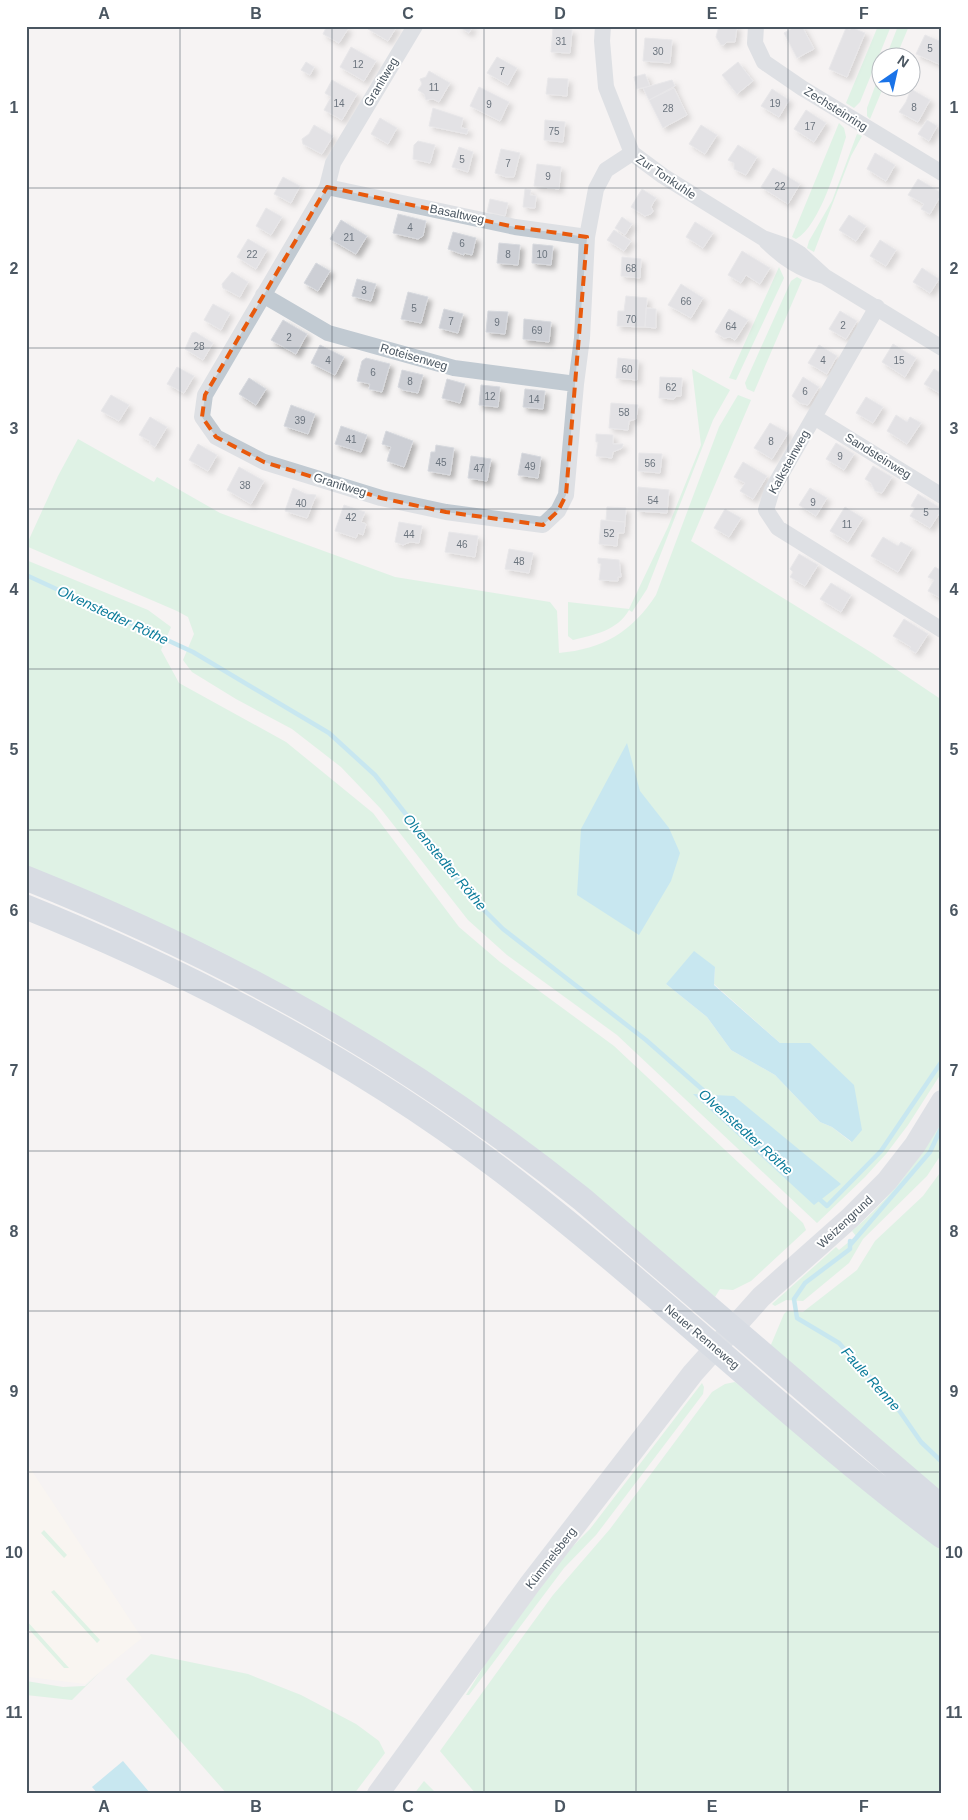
<svg xmlns="http://www.w3.org/2000/svg" width="968" height="1820" viewBox="0 0 968 1820" font-family="Arial,sans-serif">
	<style>
		.commercial { fill: #fdf9ef }
		.green { fill: #c3f1d5; fill-rule: evenodd }
		.water { fill: #90daee }
		.lines { fill: none; stroke-linecap: round; stroke-linejoin: round }
		.stream { stroke: #90daee; stroke-width: 4.5 }
		.building { fill: #cdcfd5; stroke: #d7d9de; filter: url(#shadow) }
		.minor { stroke: #c1cad2; stroke-width: 16 }
		.secondary { stroke: #c1cbd6; stroke-width: 22 }
		.primary { stroke: #b3c2d1; stroke-width: 25 }
		.marked { fill: none; stroke: #e8590c; stroke-width: 4; stroke-dasharray: 10 6; stroke-linejoin: round }
		.grid { fill: none; stroke: #4a5661; stroke-width: 1; stroke-opacity: 0.55 }
		.labels { text-anchor: middle; dominant-baseline: central; stroke-width: 4; stroke-linejoin: round; paint-order: stroke }
		.number-label { font-size: 10px; fill: #6b747e }
		.street-label { font-size: 12px; fill: #4a5661; stroke: #fff }
		.water-label { font-size: 14px; font-style: italic; fill: #0c7c9b; stroke: #fff }
		.neatline { fill: none; stroke: #4a5661; stroke-width: 2 }
		.grid-label { font-size: 16px; text-anchor: middle; font-weight: bold; fill: #4a5661 }
	</style>
	<defs>
		<filter id="shadow"><feDropShadow dx="4" dy="4" stdDeviation="2.5" flood-color="#0004"/></filter>
	</defs>
	<rect width="100%" height="100%" fill="#f5f3f3"/>
	<path class="commercial" d="M26,1462L142,1638L85,1684L29,1677L26,1680Z"/>
	<path class="green" d="M878,26H891L860,102L854,108L846,103Z
		M898,26H909L896,57H886Z
		M880,73V88H883L870,119L867,116V108Z
		M839,123L844,128L846,137C838,162 820,226 796,239L792,237Z
		M857,134L862,136L851,156L814,252L807,248L809,241L832,201Z
		M779,267L784,278L736,380L729,378Z
		M797,277L802,280L754,392L747,389L745,383L791,281Z
		M692,369L730,390L713,420L647,589L632,612L629,610C618,630 594,635 573,640L568,636V602L629,609L668,527L701,445Z
		M738,395L751,400L691,541L872,653L942,700V1072L908,1125L886,1154L865,1177L817,1223L617,1035L507,955L468,920L381,809L341,767L292,729L236,699L192,672L183,660L194,634L188,617L177,611L26,546L58,476L78,439L154,482L157,477L220,513L395,577L550,602L557,611L559,653C603,649 632,632 656,595L719,427ZM715,967L714,984L780,1043H810L851,1142L832,1127L820,1122L775,1075L731,1050L707,1017L666,984Z
		M26,560L148,610L171,627L161,650L179,683L286,742L373,813L459,927L500,962L614,1046L803,1223L806,1230L751,1281L733,1290L720,1289L715,1297L544,1158L26,869Z
		M942,1119V1153L927,1176L863,1239L849,1263L803,1301L786,1300L775,1306L772,1304L836,1247L839,1250L856,1236L852,1231C890,1199 918,1162 942,1119Z
		M942,1170V1496L770,1347L784,1314L787,1311L803,1312L857,1270L875,1241L923,1196Z
		M735,1382L942,1548V1794H476L440,1751L553,1595L610,1529L712,1392L725,1384Z
		M702,1383L704,1387L703,1394L596,1535L564,1568L469,1695H466L499,1642L557,1562L590,1529Z
		M44,1530L67,1555L64,1558L41,1533Z
		M54,1590L100,1640L97,1643L51,1592Z
		M26,1620L69,1668H64L26,1626Z
		M151,1654L248,1674L301,1695L356,1724L379,1741L385,1753L354,1794H227L126,1679Z
		M99,1673L72,1700L26,1695V1681L63,1687L85,1686Z
		M424,1781L437,1794H414Z"/>
	<path class="water" d="M627,743L640,791L669,828L680,853L671,881L639,935L577,895L581,829Z
		M694,951L715,967L714,985L780,1043H810L854,1085L862,1130L852,1142L832,1127L820,1122L775,1075L731,1050L707,1017L666,984Z
		M693,1094L734,1096L841,1184L814,1205Z
		M123,1761L150,1793V1794H98L92,1787Z"/>
	<g class="lines">
		<path class="stream" d="M26,575L193,652L329,733L375,775L472,898L503,929L646,1040L712,1098
			M816,1196L827,1206L881,1151L942,1061
			M850,1241V1249L805,1283L794,1299L797,1318L839,1343L896,1406L921,1442L942,1462
			M851,1244L930,1152L942,1126"/>
	</g>
	<path class="building" d="M327,26H344L348,29L339,43L323,34Z
		M370,26H397L388,41L368,29Z
		M458,26H473L469,33Z
		M719,26H737L735,42H727L724,45H721L716,37Z
		M796,26H802L814,49L797,58L784,33Z
		M851,27L865,33L847,77L829,69L846,28L850,30Z
		M553,28L572,30L570,53L551,52Z
		M925,35L942,42L941,65L916,54Z
		M645,38L672,40L670,63L643,61Z
		M351,47L376,61L364,81L340,67Z
		M497,57L517,68L508,85L487,73Z
		M306,62L314,67L310,75L301,70Z
		M738,62L753,81L737,94L722,75Z
		M429,71L450,83L439,102L433,99L426,100L424,94L418,90L422,84L420,79L426,77Z
		M645,74L650,86L637,89L634,77Z
		M548,78L568,79L567,96L546,94Z
		M332,80L357,94L342,120L324,110L331,97L325,93Z
		M672,80L675,86L649,100L643,88Z
		M479,87L509,102L500,121L470,106Z
		M674,88L687,115L663,128L649,100Z
		M772,89L789,100L779,117L761,106Z
		M911,89L930,100L918,122L899,112L906,102Z
		M433,108L463,118L461,128L468,129L467,134L429,126Z
		M806,110L826,123L814,142L794,129Z
		M380,118L397,128L388,144L371,134Z
		M545,120L565,122L563,142L544,140Z
		M927,120L937,126L929,141L918,134Z
		M314,125L333,136L322,154L303,144L302,139L309,134Z
		M701,125L717,135L705,154L689,144Z
		M418,141L435,145L430,163L413,159L414,145Z
		M738,145L757,157L746,175L734,169V163L728,160Z
		M459,147L473,152L468,172L452,167Z
		M501,149L520,153L514,177H506L495,173Z
		M875,153L895,165L886,181L867,169Z
		M537,164L561,167L559,189L534,186Z
		M773,168L800,184L788,204L761,187Z
		M283,177L300,186L291,203L274,194Z
		M918,179L942,193L930,214L921,209L924,204L908,195Z
		M525,189L531,190L530,195L536,196L535,208L523,207Z
		M642,189L656,198L651,207L653,211L651,214L645,216L631,207Z
		M490,199L508,203L505,216L487,212Z
		M266,208L282,217L271,235L256,226Z
		M398,214L426,221L423,236L418,239L393,233Z
		M849,215L866,226L856,241L839,230Z
		M622,217L632,224L625,235L615,228Z
		M341,220L367,236L356,254L330,239Z
		M695,222L713,233L703,248L686,237Z
		M614,230L631,241L624,251L607,240Z
		M453,232L476,238L472,255L464,253V255L448,249Z
		M248,239L267,250L256,269L237,257Z
		M880,240L896,250L886,266L870,256Z
		M499,243L520,245L518,265L497,263Z
		M533,244L553,246L551,265L532,263Z
		M742,251L770,268L760,284L746,275L741,283L728,275Z
		M622,257L641,259L640,278L621,276Z
		M316,263L330,271L318,291L304,283Z
		M922,268L939,279L930,293L913,282Z
		M232,272L248,282L240,297L223,288L222,284Z
		M357,279L376,284L371,301L352,296Z
		M681,284L703,298L691,318L668,305Z
		M408,292L428,297L421,323L401,319Z
		M626,296L647,298L645,327L617,326L618,311H624Z
		M213,304L230,313L221,330L204,320Z
		M646,308L656,309V328L645,327Z
		M444,309L463,314L458,333L439,328Z
		M729,309L748,320L735,340L730,337L724,338L715,332Z
		M488,311L508,312L505,334L486,332Z
		M840,311L857,321L846,339L829,329Z
		M524,319L551,322L549,342L523,339Z
		M283,320L307,334L296,354L271,340Z
		M195,332L213,343L203,360L185,349L192,333Z
		M893,344L916,358L905,377L882,362Z
		M320,345L344,357L335,375L311,363Z
		M819,345L837,356L827,374L808,363Z
		M366,358L390,364L382,392L369,389L370,384L357,381L362,361Z
		M618,358L638,360L637,380L616,378Z
		M177,367L194,376L184,393L167,384Z
		M934,369L942,374L941,394L924,384Z
		M402,370L423,375L418,393L403,390L398,387Z
		M660,377L682,378L681,396H676L674,399L659,398Z
		M803,377L819,387L808,405L800,403L792,396Z
		M249,378L266,389L256,405L239,394Z
		M447,379L465,384L460,403L442,398Z
		M481,385L500,387L498,407L479,405Z
		M525,389L545,391L543,409L523,407Z
		M111,395L129,405L119,421L101,411Z
		M866,397L883,407L873,423L856,413Z
		M611,403L638,405L636,419L629,421L628,430L609,428Z
		M291,405L315,414L308,434L284,426Z
		M896,415L907,422L910,417L921,423L907,444L887,431Z
		M150,417L167,427L155,447L150,444V441L139,435Z
		M770,423L788,433L772,459L754,448Z
		M341,426L367,435L361,452L335,444Z
		M386,431L413,441L404,467L387,461L391,447L382,444Z
		M596,434L613,435V444H623L622,448L613,452L612,458L596,456L598,442H596Z
		M836,443L854,454L844,470L826,459Z
		M198,444L217,455L208,471L189,460Z
		M436,445L454,448L450,475L428,471L431,452H435Z
		M522,453L541,457L538,478L518,475Z
		M639,453L662,454L660,473L638,471Z
		M471,456L491,459L487,481L468,478Z
		M743,462L767,476L753,499L740,491L745,483L734,477Z
		M873,466L892,477L882,493L875,491L871,483L865,479Z
		M239,467L264,481L251,504L227,490Z
		M638,487L669,490L667,513L637,511Z
		M293,488L306,494L316,495L307,518L285,511Z
		M810,488L827,498L816,516L799,505Z
		M918,494L942,509L930,528L910,516L915,508L911,506Z
		M344,505L365,512L361,522L366,524L363,535L358,533L356,538L335,531Z
		M607,507L626,508L625,522L606,520Z
		M845,507L863,518L848,542L830,531Z
		M725,509L741,518L729,537L714,528Z
		M601,520L625,522L624,533H618L617,546L599,544Z
		M399,522L422,526L419,543L410,542L403,545L395,542Z
		M449,532L478,536L475,557L445,552Z
		M883,537L898,546L901,542L912,548L898,572L871,556Z
		M509,549L533,553L529,573L505,569Z
		M799,554L818,565L805,586L790,577L793,572L790,569Z
		M598,558L619,560L621,577H618V581L599,580L601,564L598,563Z
		M935,567L942,571V599L928,591L934,580L928,577Z
		M831,583L851,595L841,612L820,599Z
		M904,619L928,634L916,653L909,649L911,647L893,636Z"/>
	<g class="lines">
		<path class="minor" d="M415,26L333,163L327,187L205,395L202,417L216,437L264,462L381,498L446,512L543,525L558,511L566,495L576,384L582,338L587,237L596,189L606,170L632,153
			M603,26L602,41L606,87L632,153L663,176L763,238L789,247L799,253L824,276
			M756,26L755,43L764,62L802,88L942,173
			M327,187L515,227L587,237
			M766,241C784,259 800,269 824,276L942,348
			M263,295L328,333L454,368L576,384
			M877,307L772,490L766,510L778,528L942,630
			M814,417L942,496"/>
		<path class="secondary" d="M378,1794L530,1584L693,1373L761,1297L850,1218L887,1181L915,1145L942,1101"/>
		<path class="primary" d="M26,878C231,960 409,1060 582,1199L942,1508
			M26,907C195,975 356,1060 501,1170C653,1286 789,1421 942,1536"/>
	</g>
	<path d="M0 0H968V1820H0ZM327,187L515,227L587,237L566,495L558,511L543,525L446,512L381,498L264,462L216,437L202,417L205,395Z" fill="#f5f3f3" fill-opacity=".55" fill-rule="evenodd"/>
	<path class="marked" d="M327,187L515,227L587,237L566,495L558,511L543,525L446,512L381,498L264,462L216,437L202,417L205,395Z"/>
	<path class="grid" d="M180,26V1794M332,26V1794M484,26V1794M636,26V1794M788,26V1794M26,188H942M26,348H942M26,509H942M26,669H942M26,830H942M26,990H942M26,1151H942M26,1311H942M26,1472H942M26,1632H942"/>
	<g class="labels">
		<g class="number-label">
			<text x="561" y="41">31</text>
			<text x="930" y="48">5</text>
			<text x="658" y="51">30</text>
			<text x="358" y="64">12</text>
			<text x="502" y="71">7</text>
			<text x="434" y="87">11</text>
			<text x="339" y="103">14</text>
			<text x="775" y="103">19</text>
			<text x="489" y="104">9</text>
			<text x="914" y="107">8</text>
			<text x="668" y="108">28</text>
			<text x="810" y="126">17</text>
			<text x="554" y="131">75</text>
			<text x="462" y="159">5</text>
			<text x="508" y="163">7</text>
			<text x="548" y="176">9</text>
			<text x="780" y="186">22</text>
			<text x="410" y="227">4</text>
			<text x="349" y="237">21</text>
			<text x="462" y="243">6</text>
			<text x="252" y="254">22</text>
			<text x="508" y="254">8</text>
			<text x="542" y="254">10</text>
			<text x="631" y="268">68</text>
			<text x="364" y="290">3</text>
			<text x="686" y="301">66</text>
			<text x="414" y="308">5</text>
			<text x="631" y="319">70</text>
			<text x="451" y="321">7</text>
			<text x="497" y="322">9</text>
			<text x="843" y="325">2</text>
			<text x="731" y="326">64</text>
			<text x="537" y="330">69</text>
			<text x="289" y="337">2</text>
			<text x="199" y="346">28</text>
			<text x="328" y="360">4</text>
			<text x="823" y="360">4</text>
			<text x="899" y="360">15</text>
			<text x="627" y="369">60</text>
			<text x="373" y="372">6</text>
			<text x="410" y="381">8</text>
			<text x="671" y="387">62</text>
			<text x="805" y="391">6</text>
			<text x="490" y="396">12</text>
			<text x="534" y="399">14</text>
			<text x="624" y="412">58</text>
			<text x="300" y="420">39</text>
			<text x="351" y="439">41</text>
			<text x="771" y="441">8</text>
			<text x="840" y="456">9</text>
			<text x="441" y="462">45</text>
			<text x="650" y="463">56</text>
			<text x="530" y="466">49</text>
			<text x="479" y="468">47</text>
			<text x="245" y="485">38</text>
			<text x="653" y="500">54</text>
			<text x="813" y="502">9</text>
			<text x="301" y="503">40</text>
			<text x="926" y="512">5</text>
			<text x="351" y="517">42</text>
			<text x="847" y="524">11</text>
			<text x="609" y="533">52</text>
			<text x="409" y="534">44</text>
			<text x="462" y="544">46</text>
			<text x="519" y="561">48</text>
		</g>
		<g class="street-label">
			<text transform="translate(381 82) rotate(-59)">Granitweg</text>
			<text transform="translate(836 109) rotate(32)">Zechsteinring</text>
			<text transform="translate(666 177) rotate(34)">Zur Tonkuhle</text>
			<text transform="translate(457 214) rotate(12)">Basaltweg</text>
			<text transform="translate(414 357) rotate(16)">Roteisenweg</text>
			<text transform="translate(878 456) rotate(32)">Sandsteinweg</text>
			<text transform="translate(789 462) rotate(-61)">Kalksteinweg</text>
			<text transform="translate(340 485) rotate(17)">Granitweg</text>
			<text transform="translate(845 1222) rotate(-43)">Weizengrund</text>
			<text transform="translate(702 1337) rotate(40)">Neuer Renneweg</text>
			<text transform="translate(551 1558) rotate(-52)">Kümmelsberg</text>
		</g>
		<g class="water-label">
			<text transform="translate(113 615) rotate(25)">Olvenstedter Röthe</text>
			<text transform="translate(445 862) rotate(50)">Olvenstedter Röthe</text>
			<text transform="translate(746 1132) rotate(42)">Olvenstedter Röthe</text>
			<text transform="translate(871 1379) rotate(48)">Faule Renne</text>
		</g>
	</g>
	<rect width="968" height="1820" fill="none" stroke="#ffffff" stroke-width="55"/>
	<g transform="translate(896 72) rotate(34)"><circle r="24" fill="#ffffff" stroke="#b7bbc0"/>
	<path d="M0-4L9 19L0 12L-9 19Z" fill="#1a73e8"/>
	<text y="-8" font-size="14" font-weight="bold" text-anchor="middle" fill="#4a5661">N</text>
	</g>
	<rect x="28" y="28" width="912" height="1764" class="neatline"/>
	<g class="grid-label">
		<text x="104" y="19">A</text>
		<text x="256" y="19">B</text>
		<text x="408" y="19">C</text>
		<text x="560" y="19">D</text>
		<text x="712" y="19">E</text>
		<text x="864" y="19">F</text>
		<text x="14" y="113">1</text>
		<text x="954" y="113">1</text>
		<text x="14" y="274">2</text>
		<text x="954" y="274">2</text>
		<text x="14" y="434">3</text>
		<text x="954" y="434">3</text>
		<text x="14" y="595">4</text>
		<text x="954" y="595">4</text>
		<text x="14" y="755">5</text>
		<text x="954" y="755">5</text>
		<text x="14" y="916">6</text>
		<text x="954" y="916">6</text>
		<text x="14" y="1076">7</text>
		<text x="954" y="1076">7</text>
		<text x="14" y="1237">8</text>
		<text x="954" y="1237">8</text>
		<text x="14" y="1397">9</text>
		<text x="954" y="1397">9</text>
		<text x="14" y="1558">10</text>
		<text x="954" y="1558">10</text>
		<text x="14" y="1718">11</text>
		<text x="954" y="1718">11</text>
		<text x="104" y="1812">A</text>
		<text x="256" y="1812">B</text>
		<text x="408" y="1812">C</text>
		<text x="560" y="1812">D</text>
		<text x="712" y="1812">E</text>
		<text x="864" y="1812">F</text>
	</g>
</svg>
